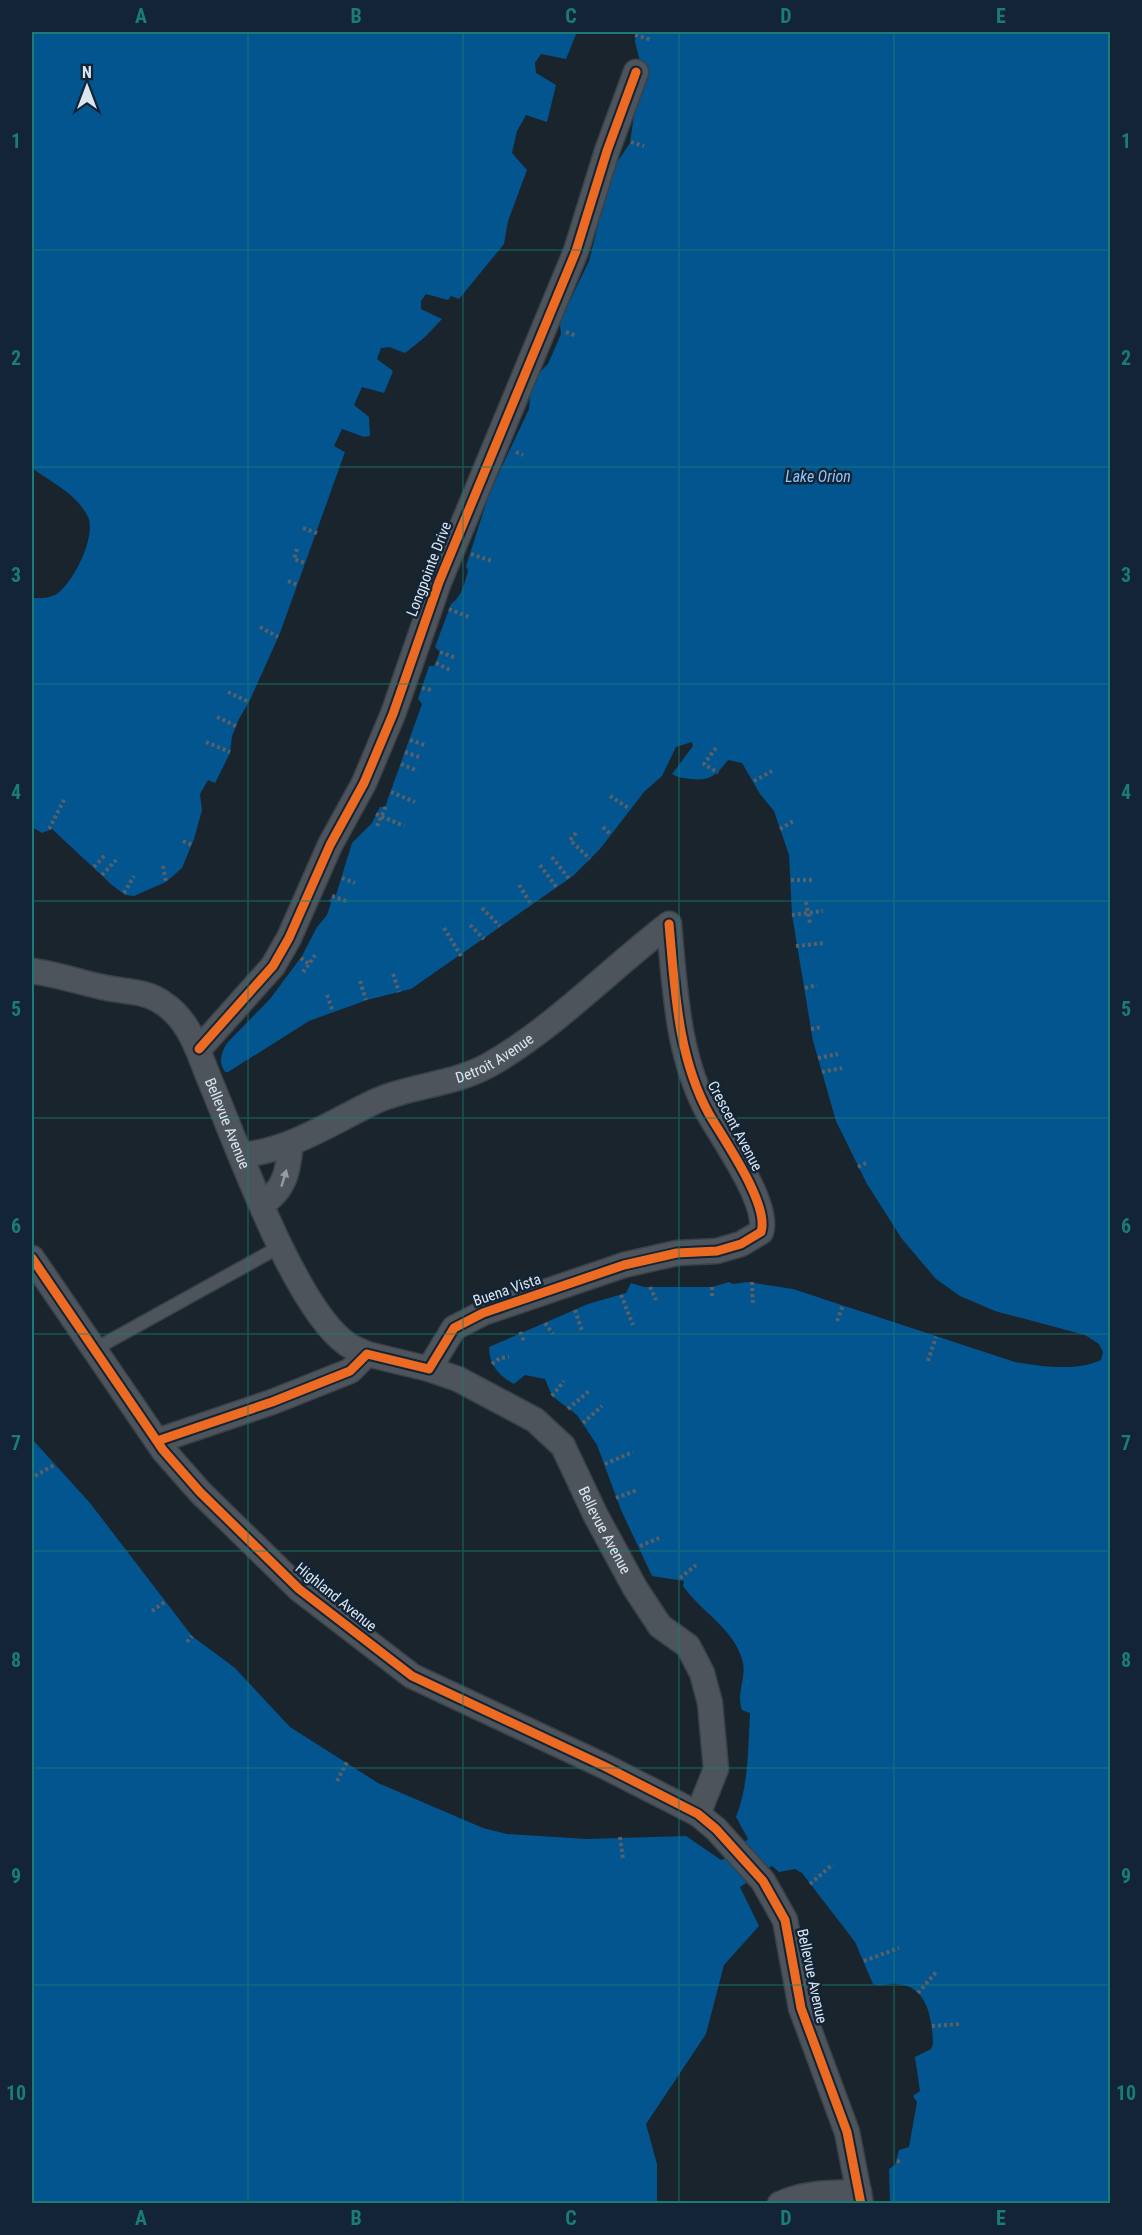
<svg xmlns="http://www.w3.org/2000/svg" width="1142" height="2235" viewBox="0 0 1142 2235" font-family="'Roboto Condensed',sans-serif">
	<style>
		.water { fill: #02558e }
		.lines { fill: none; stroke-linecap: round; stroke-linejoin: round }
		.lane-casing { stroke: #394149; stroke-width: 15 }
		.street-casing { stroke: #394149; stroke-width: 27 }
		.path { stroke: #5a6068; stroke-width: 4; stroke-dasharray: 3 3; stroke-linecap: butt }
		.lane { stroke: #4e545c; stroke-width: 12 }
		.street { stroke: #4e545c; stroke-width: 24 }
		.cycleway-casing { stroke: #122435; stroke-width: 13 }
		.cycleway { stroke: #ed6a23; stroke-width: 9 }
		.oneway { fill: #949ca6 }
		.grid { fill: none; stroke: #197c75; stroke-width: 1.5; stroke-opacity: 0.55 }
		.labels { text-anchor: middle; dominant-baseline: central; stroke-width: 5; stroke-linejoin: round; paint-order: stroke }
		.street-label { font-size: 15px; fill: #dae5f1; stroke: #122435 }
		.water-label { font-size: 16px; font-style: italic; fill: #8ec4f7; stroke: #122435 }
		.neatline { fill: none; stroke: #197c75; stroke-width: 2 }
		.grid-label { font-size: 20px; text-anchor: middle; font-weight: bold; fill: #197c75 }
	</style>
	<rect width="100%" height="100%" fill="#1a242d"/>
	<path class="water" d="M32,32H577L566,59L541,54L535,63L536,73L556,85L547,122L526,115L517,131L512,153L527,170L508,221L504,244L459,299L451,296L448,300L426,294L421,301V309L442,319L424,338L405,353L389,347L381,348L377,359L393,371L384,393L362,387L354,405L369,417L370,436L364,437L342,429L334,446L345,452L280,633L250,700L239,719L232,736L230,753L215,783L208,780L200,794L202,810L194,839L182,868L166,882L134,896L125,895L112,885L52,829L42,833L32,827V598C39,598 47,599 55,595C72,586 97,536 88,517C77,494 51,482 32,468Z
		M636,32H1110V2203H890L889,2169L895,2165L899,2150L909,2147L917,2102L913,2096L920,2091L915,2057L931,2049L933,2044C932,2019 928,1986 897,1984C889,1983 881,1987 873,1984L855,1942L802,1873L795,1869L779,1872L772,1866L740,1887L759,1926L724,1965L706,2034L646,2124L657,2164V2203H32V1439L90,1503L192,1636L235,1668L290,1727L378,1783L483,1828L507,1834L587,1839L686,1836L721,1860L729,1857L748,1839L736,1817C749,1784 748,1747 750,1713L742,1710C736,1693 746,1679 743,1663C736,1630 702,1613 683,1586L684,1581L652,1576L621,1510L597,1445L577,1415L552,1396L545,1379L525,1375L514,1384C499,1376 489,1365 489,1347L588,1304L626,1293L631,1283L644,1287H712L729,1282L733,1284L748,1282L793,1289L1015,1362C1040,1366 1076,1372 1101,1360L1103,1352L1099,1344L1085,1335L995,1311L960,1296L936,1279L902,1239L867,1184L836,1121L813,1041L792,915L789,855L774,811L760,794L742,763L728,760C716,776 710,781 691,779C683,778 678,778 672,774L693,746L692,742L676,747L662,776L644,792L600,849L573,876L411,989L367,1000L309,1021L228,1072H225C218,1062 221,1053 227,1043L270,999L302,956L317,927L327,915L331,903L329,900L336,895L352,843L372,823L380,807H385L422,704L418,699L429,666H434L440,652L435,647L451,604C461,598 465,582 468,571L466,566L489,494L529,409L530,396L537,375L548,364L561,334L560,325L562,317L589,261L612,170L630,143L641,65L635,42Z"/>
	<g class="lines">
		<g class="lane-casing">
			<path id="lane" d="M95,1349L281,1246"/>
		</g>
		<g class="street-casing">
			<g id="street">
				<path id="s1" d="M32,971C56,974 79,982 102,987C123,992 145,990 163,1003C191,1021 199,1055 211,1083C237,1145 295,1308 347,1344C353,1348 361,1351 367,1354"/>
				<path d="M199,1049L273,966L289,938L330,845L364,783L393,714L439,582L576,251L607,151L636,72"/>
				<path id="s2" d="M241,1155C290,1151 332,1122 376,1101C412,1085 453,1085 489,1065C553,1029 610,969 669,924"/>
				<path d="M262,1204C286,1189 288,1170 291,1143"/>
				<path d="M32,1258L163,1450L200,1492L299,1589L412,1676L606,1767L698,1814L716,1829L763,1881L785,1920L801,2008L847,2132L861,2204"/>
				<path id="s3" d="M429,1369L458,1379L535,1420L563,1446L595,1514L635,1588L660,1626L688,1646L702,1673L710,1703L716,1769L698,1814"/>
				<path d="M157,1441L272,1402L350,1371L367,1354L429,1369L454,1328L483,1313L624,1265L677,1253L717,1251L741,1244L761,1232C770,1205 724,1140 709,1114C677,1056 675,988 669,924"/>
				<path d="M780,2204C803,2192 834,2193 859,2192"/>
			</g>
		</g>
		<path class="path" d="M635,35L652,40
			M631,142L644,146
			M566,332L577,336
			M516,452L523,455
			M303,528L317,533
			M297,549L294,559L305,563
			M471,554L492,561
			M288,581L297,585
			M449,609L471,618
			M260,627L278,637
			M440,652L456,658
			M436,663L450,670
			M422,688L432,690
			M228,692L249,702
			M217,717L236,726
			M410,740L425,745
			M206,742L230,752
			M716,748L704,764L718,773
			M405,752L422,758
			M401,764L418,771
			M754,781L772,771
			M391,792L415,802
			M610,796L630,809
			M376,814L404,826
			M377,826L386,806
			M603,827L611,835
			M49,829L64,800
			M780,829L795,820
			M576,833L570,840L590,859
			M183,841L192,845
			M552,857L569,879
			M540,865L557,888
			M163,866L166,882
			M94,867L105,855
			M102,875L116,860
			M342,878L355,883
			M791,880H814
			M519,885L531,904
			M124,893L134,876
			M332,896L349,902
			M806,902L810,923
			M482,908L500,926
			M792,915L823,911
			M470,925L484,939
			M444,928L461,956
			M796,946L825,943
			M301,958L309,964L315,955
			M303,972L309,964
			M393,974L399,992
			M360,981L366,1000
			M805,988L817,985
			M327,995L333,1012
			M811,1029L822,1027
			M818,1058L838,1054
			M822,1072L842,1068
			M858,1167L866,1163
			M752,1282L753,1306
			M650,1287L656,1300
			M712,1287V1297
			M621,1295L633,1325
			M575,1310L582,1331
			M837,1321L843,1305
			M545,1323L553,1334
			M520,1332L524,1341
			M928,1361L936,1337
			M492,1364L500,1358L509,1357
			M552,1396L564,1381
			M568,1409L589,1391
			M583,1423L602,1406
			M605,1464L633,1452
			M35,1476L56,1464
			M616,1498L637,1490
			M640,1546L659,1538
			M680,1578L696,1565
			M152,1611L166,1601
			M187,1642L192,1636
			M337,1781L347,1762
			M620,1837L623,1859
			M810,1884L833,1864
			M864,1961L899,1948
			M918,1993L937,1971
			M932,2026L959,2024
			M897,2161L903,2162"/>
		<use href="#lane" class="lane"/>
		<use href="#street" class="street"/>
		<g class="cycleway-casing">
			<path id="cycleway" d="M199,1049L273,966L289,938L330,845L364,783L393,714L439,582L576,251L607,151L636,72
				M32,1258L163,1450L200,1492L299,1589L412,1676L606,1767L698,1814L716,1829L763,1881L785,1920L801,2008L847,2132L861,2204
				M157,1441L272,1402L350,1371L367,1354L429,1369L454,1328L483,1313L624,1265L677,1253L717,1251L741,1244L761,1232C770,1205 724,1140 709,1114C677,1056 675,988 669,924"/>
		</g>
		<use href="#cycleway" class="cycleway"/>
	</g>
	<defs><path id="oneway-solid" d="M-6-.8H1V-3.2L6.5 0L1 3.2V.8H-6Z" transform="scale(1.5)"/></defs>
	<use class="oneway" href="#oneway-solid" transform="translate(284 1178) rotate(-73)"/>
	<path class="grid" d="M248,32V2204M463,32V2204M679,32V2204M894,32V2204M32,250H1110M32,467H1110M32,684H1110M32,901H1110M32,1118H1110M32,1334H1110M32,1551H1110M32,1768H1110M32,1985H1110"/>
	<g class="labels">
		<g class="street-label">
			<text transform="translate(429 569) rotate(-69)">Longpointe Drive</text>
			<text stroke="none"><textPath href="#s2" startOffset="273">Detroit Avenue</textPath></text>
			<text stroke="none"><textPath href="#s1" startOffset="274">Bellevue Avenue</textPath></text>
			<text transform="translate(735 1126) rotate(62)">Crescent Avenue</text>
			<text transform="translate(507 1290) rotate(-19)">Buena Vista</text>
			<text stroke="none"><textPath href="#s3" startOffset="250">Bellevue Avenue</textPath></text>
			<text transform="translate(336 1597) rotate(39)">Highland Avenue</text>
			<text transform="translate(812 1976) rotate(78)">Bellevue Avenue</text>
		</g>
		<g class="water-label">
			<text x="818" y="476">Lake Orion</text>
		</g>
	</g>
	<rect width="1142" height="2235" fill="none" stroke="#122435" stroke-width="66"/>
	<g transform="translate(87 87)" stroke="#122435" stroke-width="4.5" paint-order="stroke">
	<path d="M0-4.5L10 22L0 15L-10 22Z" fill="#dae5f1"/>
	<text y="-9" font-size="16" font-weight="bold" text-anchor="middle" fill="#dae5f1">N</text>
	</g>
	<rect x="33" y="33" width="1076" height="2169" class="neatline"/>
	<g class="grid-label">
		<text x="141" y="23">A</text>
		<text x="356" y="23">B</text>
		<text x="571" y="23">C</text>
		<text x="786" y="23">D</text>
		<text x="1001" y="23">E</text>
		<text x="16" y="148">1</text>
		<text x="1126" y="148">1</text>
		<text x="16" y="365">2</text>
		<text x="1126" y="365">2</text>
		<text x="16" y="582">3</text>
		<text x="1126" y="582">3</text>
		<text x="16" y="799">4</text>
		<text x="1126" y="799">4</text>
		<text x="16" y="1016">5</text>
		<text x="1126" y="1016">5</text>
		<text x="16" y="1233">6</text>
		<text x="1126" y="1233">6</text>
		<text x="16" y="1450">7</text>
		<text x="1126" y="1450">7</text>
		<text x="16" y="1667">8</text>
		<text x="1126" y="1667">8</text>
		<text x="16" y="1883">9</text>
		<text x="1126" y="1883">9</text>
		<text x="16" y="2100">10</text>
		<text x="1126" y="2100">10</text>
		<text x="141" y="2225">A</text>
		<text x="356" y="2225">B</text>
		<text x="571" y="2225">C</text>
		<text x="786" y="2225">D</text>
		<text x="1001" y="2225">E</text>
	</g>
</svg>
